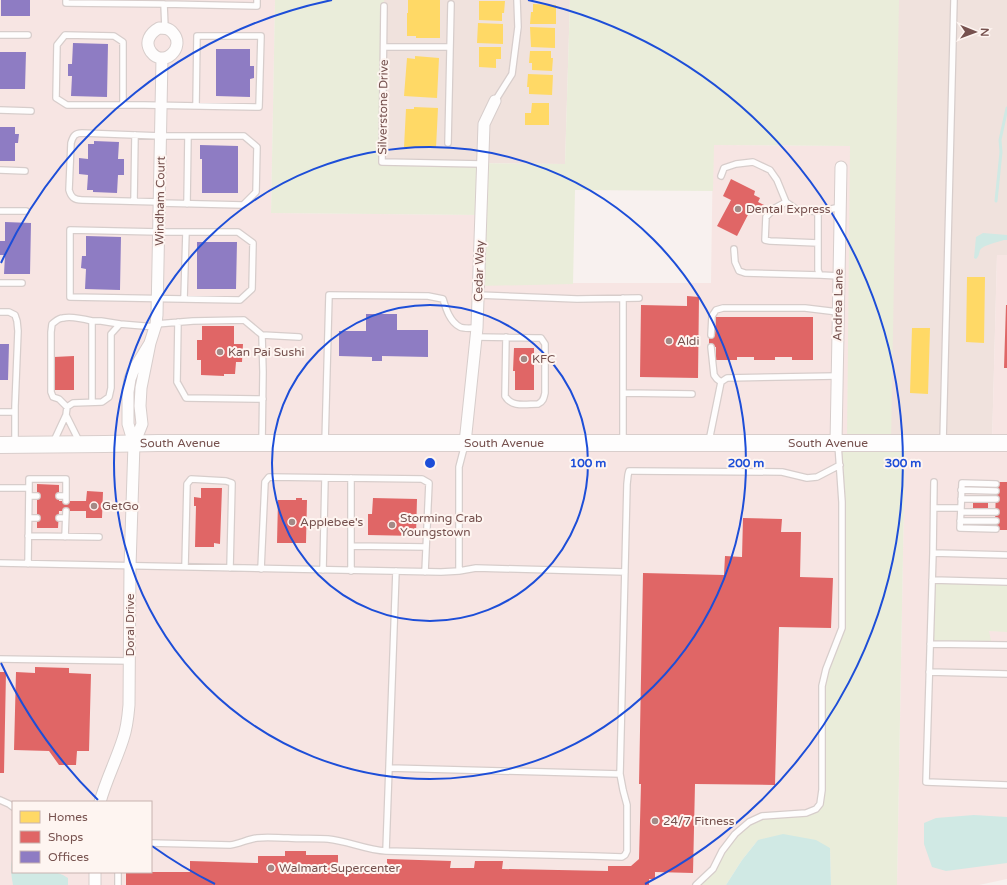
<svg xmlns="http://www.w3.org/2000/svg" width="1007" height="885" viewBox="0 0 1007 885" font-family="'Varela Round',sans-serif">
	<style>
		.residential { fill: #f0e2dd }
		.commercial { fill: #f7e5e3; fill-rule: evenodd }
		.green { fill: #eaedda }
		.water { fill: #d0e9e4 }
		.homes { fill: #ffd966 }
		.shops { fill: #e06666 }
		.offices { fill: #8e7cc3 }
		.lines { fill: none; stroke-linecap: round; stroke-linejoin: round }
		.stream { stroke: #d0e9e4; stroke-width: 3 }
		.service-casing { stroke: #d7cdcb; stroke-width: 8 }
		.minor-casing { stroke: #d7cdcb; stroke-width: 13 }
		.secondary-casing { stroke: #d9cecc; stroke-width: 18 }
		.service { stroke: #fefdfd; stroke-width: 5.5 }
		.minor { stroke: #fefdfd; stroke-width: 11 }
		.secondary { stroke: #fefdfd; stroke-width: 16 }
		.ring { fill: none; stroke: #1d4ed8; stroke-width: 2 }
		.poi-dot { fill: #a48986; stroke: #fef5f1; stroke-width: 1.5 }
		.labels { text-anchor: middle; dominant-baseline: central; stroke-width: 4; stroke-linejoin: round; paint-order: stroke }
		.street-label { font-size: 12px; fill: #76514e; stroke: #fef5f1 }
		.poi-label { font-size: 12px; fill: #76514e; stroke: #fef5f1; text-anchor: start }
		.centre { fill: #1d4ed8; stroke: #fef5f1; stroke-width: 2 }
		.ring-label { font-size: 12px; text-anchor: middle; font-weight: bold; fill: #1d4ed8; stroke: #fef5f1; stroke-width: 4; stroke-linejoin: round; paint-order: stroke }
	</style>
	<rect width="100%" height="100%" fill="#f8f1ef"/>
	<path class="residential" d="M384,0H570L565,164L382,162Z
		M852,0H1007V255H997L992,443H847Z"/>
	<path class="commercial" d="M0,0H275L271,213L481,215L566,283H711L713,145L851,146L847,443L840,465L842,628L820,804L713,869L696,885H0ZM13,802H151V872H13Z
		M997,255H1007V879L979,885H897L905,443H992Z"/>
	<path class="green" d="M275,0H384L382,162L565,164L570,0H899L891,443H905L897,885H831L830,848L758,840L742,860L726,885H696L713,869L735,834L762,816L807,813L820,804L822,686L842,628V502L836,443H847L850,146L714,145L713,191L575,190L573,284L479,286L481,215L271,213Z
		M932,580L1007,582V632L989,631L992,645L930,644Z"/>
	<path class="water" d="M983,233L1007,235V240H1004C998,242 983,245 980,250C979,254 979,256 976,259L974,258L976,237Z
		M974,815L1007,817V863L946,871L932,867L924,844V823L936,818Z
		M783,834L816,840L830,848L831,885H726L742,860L758,840Z
		M13,856V872H55L63,875L68,878V885H13C11,875 10,866 13,856Z"/>
	<path class="homes" d="M408,0H440V38H416V36H407V13H408Z
		M479,1H505L504,13H502V21L479,20Z
		M533,4L556,5V24H530L531,12H533Z
		M478,23L503,24V44L477,43Z
		M530,27L555,28V48L531,47Z
		M479,47H501V59H496V68L479,67Z
		M530,51H551V58H553L552,71L532,70V63H529Z
		M415,56L439,58L437,98L404,96L407,58L415,59Z
		M528,74L553,75L552,95L529,94V87H527Z
		M532,103H549V125H525V113H531Z
		M414,107L438,108L436,148L404,147L406,109H414Z
		M967,277H985L984,343L966,342Z
		M912,328H930L928,394L910,393Z"/>
	<path class="shops" d="M731,179L755,191L754,195L760,198L758,202L764,205L761,212L752,207L737,236L717,226L731,200L723,196Z
		M687,296L699,297L698,378L640,377L641,305L687,306Z
		M1006,305H1007V368H1004Z
		M716,317H813V360H792V357H775V360H754V357H737V360H716V347L709,346V336H715Z
		M202,326H234V344H243L242,362H236L235,374H224V376L201,375V360H197V340H202Z
		M514,348H534V390H515V371H513Z
		M74,356V390H54V357Z
		M996,482H1007V530H995Z
		M37,484L59,485V501H86L87,491L103,492L102,518H86V511H59L58,528H37Z
		M201,488H222L220,544L214,543V547H195L196,506H194V497L201,498Z
		M296,498H302V500H307L306,543H277L278,500H296Z
		M373,498L417,499L416,536L368,535V514H372Z
		M973,501H979V503H988V508H989V511L973,510Z
		M743,518L782,519L781,532H801L800,577L833,578L831,628L779,627L775,785L695,784L693,873L655,872V879H649V885H126V872H190V861L258,863V856H285V851H306V855H338V865L387,866V859L451,861L450,868H474L475,861H503L502,869L608,871V866H631L639,859L641,784H639L643,573L724,575L725,556L742,557Z
		M35,667L69,668V673L91,674L89,751H77L76,765H59L49,751L14,750L16,672L35,673Z
		M0,672H6L4,773H0Z"/>
	<path class="offices" d="M1,0H30V16H1Z
		M73,43L108,44L107,97L71,96L72,76H68V64H72Z
		M216,49H250V66H254V78L250,79V97L216,96Z
		M0,52H26L25,89H0Z
		M0,127H15V134H19L18,143H15V161H0Z
		M94,141L119,142L118,159H124V175H118L117,193L93,192V190H87L88,175L79,174V158L88,159V144H94Z
		M200,145L238,146V193H202V159H200Z
		M5,222L31,223L30,274H4L5,255H0V241H5Z
		M86,236L121,237L120,290L85,289L86,269L81,268L82,256H86Z
		M197,242H237L236,289H197Z
		M366,314H397V330H428V357L382,356V361H372V357L339,356V331H366Z
		M0,344H9L8,380H0Z"/>
	<g class="lines">
		<path class="stream" d="M996,201L1001,152L1000,140L1007,108"/>
		<g class="service-casing">
			<path id="service" d="M66,0V3L164,4L257,6V0
				M164,4L165,28
				M384,6L382,162L482,164
				M0,35H28
				M384,47H450
				M495,101L512,74L518,27L517,0
				M123,105V42L114,36L65,35L57,45L56,98L67,105H144L259,107L261,36H197L196,106
				M0,110L31,111
				M448,143L451,4
				M0,170L25,171
				M721,176L724,168L736,164L753,162L770,170L777,180L786,202L796,209L818,212L840,207
				M134,201L135,135
				M786,202L775,208L766,217L765,240L770,241L818,243
				M160,203L243,205L256,192L257,147L244,136H161L82,133C75,133 73,136 71,143L69,190C71,197 74,200 82,200L160,202
				M187,204L188,136
				M0,211H26
				M818,212V270L820,275L839,276
				M70,230L159,232H238L253,243L252,289L240,300C183,299 127,298 70,297Z
				M734,249L735,262L739,271L745,273L820,275
				M0,283H22
				M478,295L577,299L639,298
				M184,299L186,232
				M0,312H9L15,315L17,321L18,331L15,406V443
				M178,322L177,382L186,398L263,399
				M156,324L193,321L244,320L262,335L263,372L262,443
				M262,335L299,337
				M711,335L712,316L716,310L723,308H805L838,312
				M476,337L535,338H541L545,344V393C544,398 543,402 538,404C526,404 512,408 505,396L506,337
				M711,347L714,375L717,379L721,382
				M623,393L692,394
				M92,402V321H101L120,324
				M67,407L59,399L53,397L51,392V332L52,324C55,322 58,318 63,318C71,316 84,319 92,321
				M0,412H15
				M66,415L67,407L73,403L102,402L109,397L111,388V334L120,324L156,327
				M709,441L721,382L727,378L837,376
				M623,442V298
				M943,442L954,0
				M53,443L66,415L80,443
				M325,443L329,295L428,296L443,299C446,309 450,322 460,327C464,329 472,328 477,328
				M934,482L933,553L926,782L1007,785
				M0,488H29L28,564
				M29,488V479H66V501
				M961,490L996,491
				M29,496H37
				M59,496H66
				M961,499H996
				M934,508H961L960,528L996,529
				M961,508L962,483L996,484
				M961,512H996
				M29,518H37
				M59,518H65
				M960,521H996
				M28,536L99,537
				M65,537L66,511
				M351,546L426,547
				M933,553L1007,555
				M0,563L441,572L459,571L476,568L625,572
				M185,567L187,484L191,479L226,481L232,483L230,568
				M261,569L265,482L269,477L422,479L429,483L425,572
				M323,570L325,478
				M351,571V478
				M459,571V467L465,444
				M932,580L1007,582
				M930,644L1007,645
				M0,659L130,661
				M929,672L1007,674
				M389,768L620,774
				M0,800L9,804L13,807
				M151,843L230,845C239,844 248,839 257,838C267,837 278,838 288,838C301,839 315,838 328,839C348,841 366,850 386,851L593,856L622,857L625,855L627,851V805L623,790L620,774L627,484L628,475L629,471H633L782,472L807,478L817,477L840,465
				M386,851L396,571
				M118,885V872
				M696,885L713,869L722,851L735,834L749,822L762,816L806,813L816,809L820,804L822,790V686L826,669L842,628V502L838,444"/>
		</g>
		<g class="minor-casing">
			<path id="minor" d="M159,28C165,28 169,28 173,33C186,47 164,69 151,52C144,42 150,33 159,28Z
				M465,443L477,328L484,124L495,101
				M836,443L841,167
				M134,444L142,424L140,406L141,388L150,343L156,324L157,315L162,58
				M100,802C106,780 116,761 123,739C127,728 128,717 129,705L130,566L134,444L128,424V392L130,379L133,371L150,343
				M95,885V872"/>
		</g>
		<g class="secondary-casing">
			<g id="secondary">
				<path id="s1" d="M0,445L105,444L158,443H1007"/>
			</g>
		</g>
		<use href="#service" class="service"/>
		<use href="#minor" class="minor"/>
		<use href="#secondary" class="secondary"/>
	</g>
	<g class="ring">
		<circle cx="430" cy="463" r="158"/>
		<circle cx="430" cy="463" r="316"/>
		<path d="M215 884A473 473 0 0 1 152 846M98 800A473 473 0 0 1 1 663M1 263A473 473 0 0 1 332 0M528 0A473 473 0 0 1 645 884"/>
	</g>
	<g class="poi-dot">
		<circle cx="738" cy="209" r="4"/>
		<circle cx="669" cy="341" r="4"/>
		<circle cx="220" cy="352" r="4"/>
		<circle cx="524" cy="359" r="4"/>
		<circle cx="94" cy="506" r="4"/>
		<circle cx="292" cy="522" r="4"/>
		<circle cx="392" cy="525" r="4"/>
		<circle cx="655" cy="821" r="4"/>
		<circle cx="271" cy="868" r="4"/>
	</g>
	<g class="labels">
		<g class="street-label">
			<text transform="translate(383 107) rotate(-89)">Silverstone Drive</text>
			<text transform="translate(160 201) rotate(-89)">Windham Court</text>
			<text transform="translate(479 271) rotate(-88)">Cedar Way</text>
			<text transform="translate(838 305) rotate(-89)">Andrea Lane</text>
			<text stroke="none"><textPath href="#s1" startOffset="180">South Avenue</textPath></text>
			<text stroke="none"><textPath href="#s1" startOffset="504">South Avenue</textPath></text>
			<text stroke="none"><textPath href="#s1" startOffset="828">South Avenue</textPath></text>
			<text transform="translate(130 625) rotate(-90)">Doral Drive</text>
		</g>
		<g class="poi-label">
			<text x="746" y="209">Dental Express</text>
			<text x="677" y="341">Aldi</text>
			<text x="228" y="352">Kan Pai Sushi</text>
			<text x="532" y="359">KFC</text>
			<text x="102" y="506">GetGo</text>
			<text x="400" y="518">Storming Crab<tspan x="400" dy="14">Youngstown</tspan></text>
			<text x="300" y="522">Applebee's</text>
			<text x="663" y="821">24/7 Fitness</text>
			<text x="279" y="868">Walmart Supercenter</text>
		</g>
	</g>
	<circle cx="430" cy="463" r="6" class="centre"/>
	<g class="ring-label">
		<text x="588" y="467">100 m</text>
		<text x="746" y="467">200 m</text>
		<text x="903" y="467">300 m</text>
	</g>
	<rect x="12" y="801" width="140" height="72" fill="#fef5f1" stroke="#c8b3b0"/>
	<rect x="20" y="811" width="20" height="12" fill="#ffd966" stroke="#c8b3b0"/>
	<text x="48" y="821" font-size="12" fill="#76514e">Homes</text>
	<rect x="20" y="831" width="20" height="12" fill="#e06666" stroke="#c8b3b0"/>
	<text x="48" y="841" font-size="12" fill="#76514e">Shops</text>
	<rect x="20" y="851" width="20" height="12" fill="#8e7cc3" stroke="#c8b3b0"/>
	<text x="48" y="861" font-size="12" fill="#76514e">Offices</text>
	<g transform="translate(975 32) rotate(91)" stroke="#fef5f1" stroke-width="3" paint-order="stroke">
	<path d="M0-3L7 15L0 10L-7 15Z" fill="#76514e"/>
	<text y="-6" font-size="11" font-weight="bold" text-anchor="middle" fill="#76514e">N</text>
	</g>
</svg>
